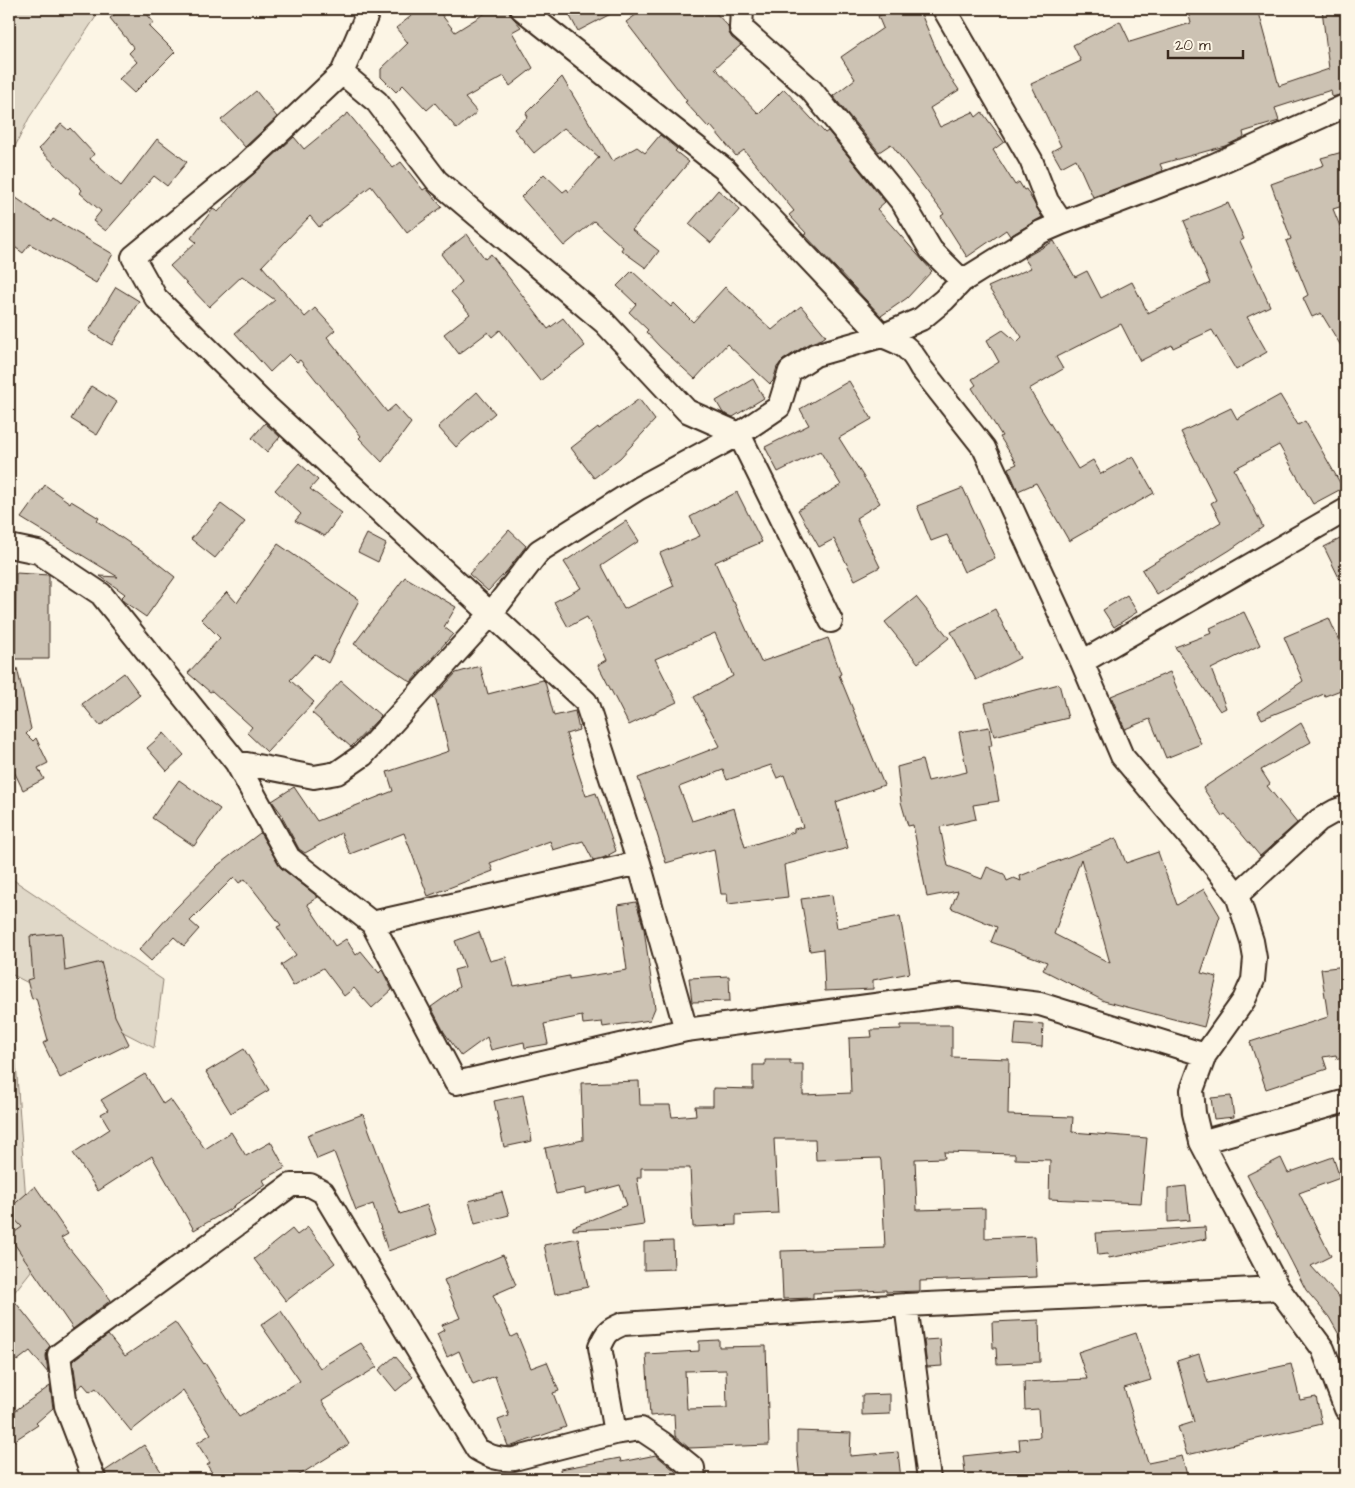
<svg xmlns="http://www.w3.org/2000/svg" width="1355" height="1488" viewBox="0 0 1355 1488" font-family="'Architects Daughter',sans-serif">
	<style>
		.green { fill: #e0d8c8; stroke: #8e8173 }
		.building { fill: #ccc2b3; stroke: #3b2a1e; fill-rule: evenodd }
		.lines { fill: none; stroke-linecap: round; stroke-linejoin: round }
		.minor-casing { stroke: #3b2a1e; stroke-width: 26 }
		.minor { stroke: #fcf5e5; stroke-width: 22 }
	</style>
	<rect width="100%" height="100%" fill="#fcf5e5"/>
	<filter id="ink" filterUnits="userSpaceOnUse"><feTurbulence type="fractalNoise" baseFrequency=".02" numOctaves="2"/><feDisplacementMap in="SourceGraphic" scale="10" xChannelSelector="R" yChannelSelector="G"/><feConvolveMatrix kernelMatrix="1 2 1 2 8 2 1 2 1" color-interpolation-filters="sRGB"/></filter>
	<g filter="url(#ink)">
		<path class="green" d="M9,9H101L29,118L9,159Z
			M9,877L163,980L154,1048L9,973Z
			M9,1013L15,1048L31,1271L9,1299Z"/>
		<path class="building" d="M122,9H143L154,23L149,26L175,52L134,93L119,79L137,62L129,53L134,48L110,18Z
			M420,9H437L455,32L492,9H509L510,14L521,27L512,32L533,68L510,86L504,76L465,98L477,112L457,129L435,103L427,110L403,85L396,92L381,77V69L408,43L396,28Z
			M566,9H620L578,31Z
			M644,9H712L728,26L729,33L732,38L741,45L715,68L759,114L784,89L825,133L828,131L885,202L877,209L932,271L907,298L881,316L805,235L807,234L789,215L794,211L744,150L736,156L711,126L709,128L685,102L687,101L626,22Z
			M896,9H919L944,68L959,90L930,108L940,127L973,112L976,117L982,112L1004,142L993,150L1015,185L1019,182L1024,190L1026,189L1042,217L1010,236L1006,230L967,257L941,216L944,214L891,144L879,152L833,96L855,79L841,57L883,28L878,16Z
			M1187,9H1258L1279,86L1329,69L1322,9H1346V93L1332,97L1331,90L1275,108L1279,121L1243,132L1244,137L1225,146L1160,164L1163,171L1093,197L1076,159L1061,167L1052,151L1061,146L1031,84L1081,61L1073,45L1120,21L1130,42L1191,23Z
			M562,77L612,161L637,147L645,153L660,135L677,149L675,151L689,162L632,230L659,251L646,268L621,250L623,247L594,221L564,246L521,197L544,174L563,192L567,189L569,192L599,157L564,128L534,153L514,129L528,117L526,113Z
			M256,91L277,117L245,147L221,120Z
			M348,113L393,168L401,162L423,190L426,188L442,207L407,233L371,186L319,227L310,216L262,266L305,317L315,308L335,330L327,337L387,412L395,405L411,423L382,462L359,438L361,436L300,360L297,362L289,354L270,372L235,333L275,300L242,276L209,307L170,266L196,242L191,238L213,209L218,212L247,180L294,137L304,149Z
			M61,124L68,130L70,128L94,154L90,159L121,186L157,139L187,162L167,186L154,176L106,231L93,221L101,211L80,193L82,190L39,149Z
			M1346,151V205L1333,209L1346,241V354L1321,313L1312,317L1303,298L1308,295L1286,241L1291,239L1271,184L1324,165L1321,158Z
			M718,190L740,209L711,243L689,224Z
			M9,193L51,222L53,219L113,254L96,283L30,244L23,253L9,243Z
			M1228,203L1244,239L1240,241L1270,306L1247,317L1267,352L1236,370L1212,330L1173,348L1172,345L1140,361L1121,324L1056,357L1063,369L1029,389L1078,469L1093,460L1101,474L1133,456L1154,493L1069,541L1036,483L1018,491L1008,468L1017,464L1000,437L1002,436L972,388L976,385L972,379L999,362L987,340L1003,330L1017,342L1022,337L988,287L1031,268L1024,258L1054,241L1075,277L1087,271L1101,298L1132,282L1148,313L1210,283L1184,221Z
			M467,234L485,259L491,254L548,329L563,318L585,346L540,381L500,330L492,337L488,332L459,354L444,334L470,314L451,292L462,282L441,254Z
			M632,271L671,307L674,303L693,322L725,287L772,330L801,306L826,336L822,339L808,344L783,360L777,367L773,381L770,384L727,344L695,379L660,347L646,332L648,330L629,312L636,304L617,286Z
			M116,287L139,301L112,345L89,331Z
			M753,379L764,398L733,417L723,413L716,401Z
			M849,381L872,419L839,438L880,503L856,518L880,567L855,580L834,539L819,547L798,510L841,485L820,451L778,472L765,447L809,425L800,409Z
			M91,386L117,402L97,435L71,419Z
			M477,392L495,413L456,447L438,427Z
			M1280,395L1298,425L1305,421L1343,488L1313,504L1279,445L1234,469L1263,527L1230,550L1157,595L1142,570L1221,522L1211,503L1216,500L1181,432L1231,408L1237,419Z
			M639,399L655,420L620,458L594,478L571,448L598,427L599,429Z
			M265,423L280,437L267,452L252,438Z
			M299,463L318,480L310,489L342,513L325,536L295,521L301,514L275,490Z
			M45,485L70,503L71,501L99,518L97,521L147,555L175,577L146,617L123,601L121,598L125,594L100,576L118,577L21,518Z
			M963,488L995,558L964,572L947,535L931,541L917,506Z
			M737,492L762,542L715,562L733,602H734L761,662L828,638L841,674L839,675L884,785L836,802L848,848L784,865L788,897L728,904L727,894H721L714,849L666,863L651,814L638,778L720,746L694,697L733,676L715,633L655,659L677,702L629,725L598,665L607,660L587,617L568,627L554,602L581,588L564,562L626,521L639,541L601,566L624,609L674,586L660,553L700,536L690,517ZM771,765L777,778L784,775L803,827L794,829V832L745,847L734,808L692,821L679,787L723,770L727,780Z
			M221,504L245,522L215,558L191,539Z
			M509,530L526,546L506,572L488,591L469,574Z
			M367,534L386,544L378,562L358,552Z
			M1346,536V592L1324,547Z
			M278,544L359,600L328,663L315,654L290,680L314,702L267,752L247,733L252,727L212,691L210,692L188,673L220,638L201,619L227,592L237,603Z
			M16,573L49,575V659H15Z
			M405,577L456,607L444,627L453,634L411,682L354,644Z
			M1127,595L1137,612L1114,627L1103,610Z
			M916,597L949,638L918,663L885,622Z
			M995,609L1020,658L976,680L951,632Z
			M1244,612L1260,645L1211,669L1226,708L1220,711L1175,647L1212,633L1210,628Z
			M1329,618L1346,657V688L1325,696L1324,694L1262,719L1258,712L1303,681L1284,637Z
			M480,666L488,694L543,680L545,682L554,716L575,711L579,730L566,734L586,796L596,793L616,851L603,858L593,860L583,841L553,850L550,841L490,863L493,871L428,896L404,833L350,854L341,833L305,853L299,849L282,817L283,816L272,801L294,787L317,821L393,791L387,772L449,751L436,700L433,698L456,673Z
			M17,668L31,729L26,734L33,741L36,738L48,763L38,768L44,779L23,790L9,761V669Z
			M1170,672L1201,744L1166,758L1150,719L1125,729L1111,696Z
			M124,673L140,695L100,726L82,704Z
			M341,681L381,716L351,747L312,713Z
			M1059,684L1068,718L994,736L985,703Z
			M1301,723L1311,742L1261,770L1270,784L1267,786L1297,823L1260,856L1225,814L1222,816L1203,788Z
			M989,727L992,746H989L999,801L973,805L976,819L940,827L948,866L982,879L987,867L1004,874L1007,881L1014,878L1021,881L1020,876L1116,838L1126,863L1158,852L1177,905L1204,889L1220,916L1201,973L1217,977L1204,1027L1104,1001L1043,970L1047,962L991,942L997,927L951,908L958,891L927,897L913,825L908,826L901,802L897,767L922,760L928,781L967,772L959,732ZM1081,859L1110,963L1054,934Z
			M164,733L184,755L167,771L147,748Z
			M179,780L220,809L194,846L152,818Z
			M260,833L281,868L318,897L307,904L335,946L346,939L356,955L361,951L379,973L382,970L392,990L372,1008L354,988L344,996L323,968L293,986L281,965L296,955L277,927L281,925L245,879L239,883L234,877L190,921L199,929L184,946L174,937L151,961L139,950L175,909L218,865Z
			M832,895L837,928L900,916L910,973L873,980V989L825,991L823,949L810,951L801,899Z
			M636,902L644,929L655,1008L650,1020L603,1027L602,1022L583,1024L582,1016L544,1024L548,1044L525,1048L524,1042L491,1050L487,1037L461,1056L444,1032L431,1007L459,987L454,970L465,967L455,941L479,932L490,961L506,957L514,986L569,976V979L627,970L618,905Z
			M62,933L65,971L101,962L115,1016L129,1044L60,1078L43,1043L48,1040L36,998L32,999L27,980L33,978L30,936Z
			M1346,966V1059H1337L1336,1055L1323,1057L1327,1069L1266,1089L1250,1042L1328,1017L1321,969Z
			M729,976L730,1001L692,1002L689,978Z
			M1016,1022L1043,1024L1042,1047L1014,1045Z
			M901,1025H952V1057L1009,1059L1008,1115L1073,1117L1072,1132L1147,1138L1141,1203L1049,1199L1050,1160L1015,1159V1154L944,1152L945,1158L915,1159L917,1210L985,1208V1238L1035,1236L1037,1277L920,1281V1291L886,1292V1290L813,1293V1298L783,1299L781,1251L885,1248L881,1161L880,1158L816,1160L815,1139H774L778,1213L736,1215V1225L693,1227L690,1168H641V1178H637L644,1225L617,1229L616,1228L573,1230V1227L627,1205L620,1185L586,1194V1188L556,1194L545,1148L583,1140L581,1083L639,1081L640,1105H670L672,1117L696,1115L695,1106H713V1088L753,1089V1065H765V1060H790V1064H803V1095L851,1093L849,1038L872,1037L871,1030L901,1029Z
			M244,1049L269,1090L231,1113L206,1072Z
			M145,1074L163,1104L170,1099L205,1149L231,1132L246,1156L271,1142L285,1168L263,1180L266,1185L233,1206L234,1207L194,1230L152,1156L98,1191L73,1153L110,1129L101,1114L108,1110L101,1100Z
			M523,1095L532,1141L504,1147L494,1101Z
			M1231,1096L1234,1117L1214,1119L1211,1098Z
			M363,1114L400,1214L427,1205L437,1234L388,1251L373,1204L356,1210L334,1152L317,1159L307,1135Z
			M1333,1157L1340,1178L1299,1193L1331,1256L1311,1266L1346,1305V1347L1329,1317L1306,1290L1247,1175L1281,1158L1288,1173Z
			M35,1186L68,1234L61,1238L111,1300L73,1329L9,1236L22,1227L9,1213V1209Z
			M1186,1186L1190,1220L1168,1222V1188Z
			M502,1192L509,1215L475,1224L469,1201Z
			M308,1227L335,1263L286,1301L254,1259L292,1229L297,1235Z
			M1205,1227L1206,1239L1109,1258L1108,1254L1098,1255L1096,1233Z
			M578,1238L588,1287L555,1294L544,1245Z
			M673,1241L674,1269L644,1270V1242Z
			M503,1255L516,1285L493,1295L511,1337L517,1334L531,1368L547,1362L559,1391L553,1393L566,1427L512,1446H508L498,1420L509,1416L495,1376L473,1385L459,1351L447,1357L437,1334L444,1330L442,1325L460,1318L444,1280Z
			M9,1294L50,1346L47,1350L46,1356L48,1373L30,1351L17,1361L9,1351Z
			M281,1311L320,1368L361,1343L377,1367L322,1401L349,1444L293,1479H216L207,1465L210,1463L197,1443L211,1434L183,1390L131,1431L96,1388L90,1392L83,1384L77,1389L73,1361L108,1335L125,1356L175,1322L204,1364L205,1363L239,1417L300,1381L261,1325Z
			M1039,1320L1040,1362L997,1364L996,1348H993L992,1322Z
			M1136,1333L1151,1380L1124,1388L1148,1463L1182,1456L1188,1479H966L963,1456L1020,1450L1019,1439L1040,1437L1038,1409L1025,1410L1024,1382L1087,1379L1078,1352Z
			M940,1339L942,1366L927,1367L924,1340Z
			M719,1340V1347L766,1346L769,1445L689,1448L675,1436L674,1414L650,1416L646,1354L699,1351V1341ZM726,1370L727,1408L687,1409L685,1371Z
			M1199,1354L1208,1383L1291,1364L1300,1400L1316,1397L1322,1424L1187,1455L1178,1427L1194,1422L1177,1361Z
			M395,1356L413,1377L396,1391L379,1370Z
			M50,1386L53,1408L36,1423L38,1425L9,1444V1415Z
			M890,1394V1414L862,1415V1395Z
			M797,1431L851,1433L850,1456L898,1452L901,1479H800L797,1451Z
			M144,1445L166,1479H107L105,1471Z
			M656,1455L680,1475L681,1479H561L560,1469L620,1458L621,1462Z"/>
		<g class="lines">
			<g class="minor-casing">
				<path id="minor" d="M362,9L366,17L342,73L377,102L437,181L604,322L687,411L739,434L779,407L790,371L815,355L882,336L921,319L944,300L962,281L931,250L903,203L811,90L741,28L742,9
					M522,9L724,169L882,336C903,344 910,347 921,368L984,448L1082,662L1122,756L1217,869L1237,895L1252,941L1255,958L1253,980L1244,1000L1205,1055L1192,1090L1194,1113L1201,1142L1278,1288L1323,1349L1346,1409
					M944,9L1031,160L1047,201L1062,223L1041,232L962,281
					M342,73L245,165L133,257L156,298L263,403L586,702L639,863L686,1030L958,994L1040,1004L1205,1055
					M1062,223L1214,165L1345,106
					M9,546L38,552L101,594L236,762L289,858L372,923L456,1083L686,1030
					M1082,662L1346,510
					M236,762L314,777L337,773L363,755L490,615L539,551L639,488L739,434L831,621
					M1237,895L1319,820L1335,811L1346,807
					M372,923L639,863
					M1201,1142L1346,1101
					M906,1305L929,1479
					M615,1433L641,1429L662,1443L693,1468L694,1479
					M94,1479L66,1406L59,1355L291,1185H310L323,1192L477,1449C490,1457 499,1460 514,1459L615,1433L600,1347C606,1333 608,1330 623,1324L906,1305L1278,1288"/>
			</g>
			<use href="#minor" class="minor"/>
		</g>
	</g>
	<rect width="1355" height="1488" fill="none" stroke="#fcf5e5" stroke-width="30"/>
	<rect x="15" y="15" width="1325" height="1458" fill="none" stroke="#3b2a1e" stroke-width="2" filter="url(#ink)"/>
	<path d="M1168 50v8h75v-8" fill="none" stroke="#3b2a1e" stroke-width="2.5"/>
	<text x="1175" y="50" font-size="15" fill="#3b2a1e" stroke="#fcf5e5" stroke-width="4" paint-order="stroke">20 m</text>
</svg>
